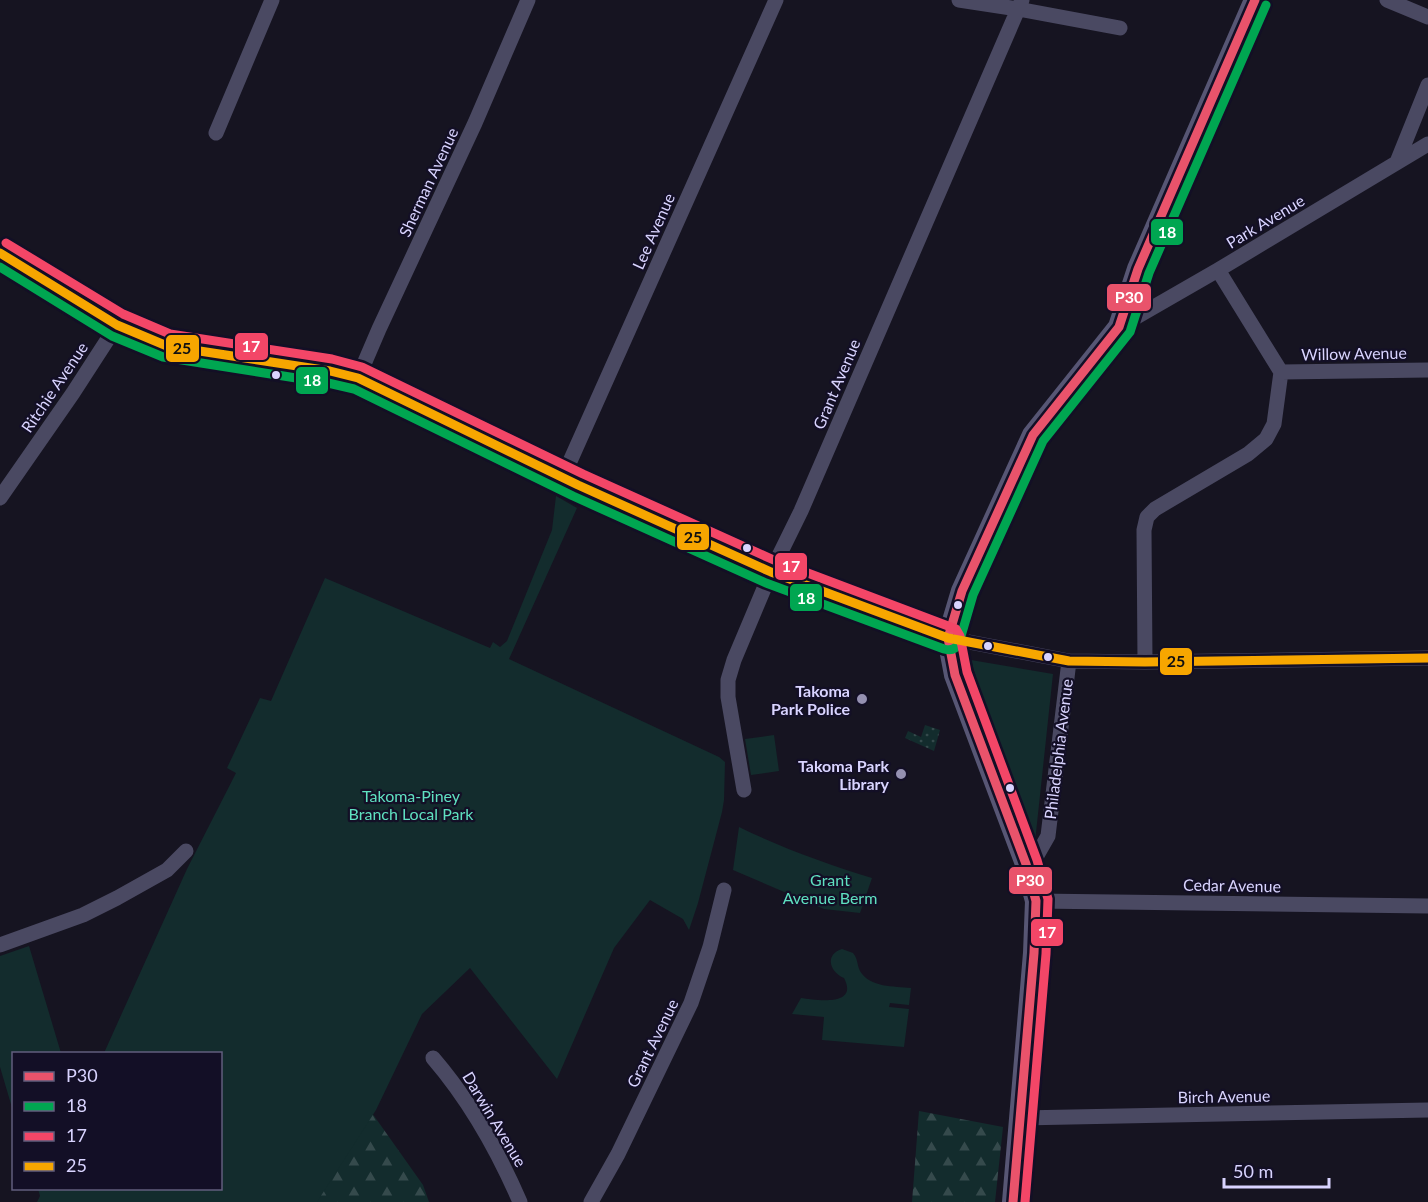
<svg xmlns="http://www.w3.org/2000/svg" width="1428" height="1202" viewBox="0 0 1428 1202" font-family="Lato,sans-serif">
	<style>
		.forest { fill: url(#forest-firs) }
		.park { fill: #132c2d }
		.garden { fill: url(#garden-dots) }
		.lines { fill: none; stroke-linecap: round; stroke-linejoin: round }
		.minor { stroke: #4a4962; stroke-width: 15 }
		.tertiary { stroke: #4a4962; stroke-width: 20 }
		.secondary { stroke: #575674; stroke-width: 22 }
		.bus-1-casing { stroke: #130f26; stroke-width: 14 }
		.bus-2-casing { stroke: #130f26; stroke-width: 14 }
		.bus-3-casing { stroke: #130f26; stroke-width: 14 }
		.bus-4-casing { stroke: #130f26; stroke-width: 14 }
		.bus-1 { stroke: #e9536b; stroke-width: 9 }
		.bus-2 { stroke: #00a651; stroke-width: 9 }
		.bus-3 { stroke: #f34667; stroke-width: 9 }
		.bus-4 { stroke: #f7a600; stroke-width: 9 }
		.bus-dot { fill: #d9d4ff; stroke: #130f26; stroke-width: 2 }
		.poi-dot { fill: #9591b1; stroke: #130f26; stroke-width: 2 }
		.labels { text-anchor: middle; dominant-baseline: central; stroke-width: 4.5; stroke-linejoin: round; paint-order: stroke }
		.street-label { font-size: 16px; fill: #d9d4ff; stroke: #130f26 }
		.poi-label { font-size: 16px; font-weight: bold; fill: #d9d4ff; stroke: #130f26; text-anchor: end }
		.park-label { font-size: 16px; fill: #5fe0c0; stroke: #130f26 }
		.line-badge { stroke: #130f26; stroke-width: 2 }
		.badge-label { font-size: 16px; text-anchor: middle; font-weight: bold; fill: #fff }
		.pale-badge-label { font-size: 16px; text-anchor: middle; font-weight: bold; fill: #111 }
	</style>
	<defs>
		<pattern id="forest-firs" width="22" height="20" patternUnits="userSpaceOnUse" patternTransform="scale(1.5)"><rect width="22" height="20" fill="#132c2d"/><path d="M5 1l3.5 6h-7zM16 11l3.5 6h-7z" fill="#354a4c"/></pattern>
		<pattern id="garden-dots" width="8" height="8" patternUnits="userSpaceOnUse" patternTransform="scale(1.5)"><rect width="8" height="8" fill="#132c2d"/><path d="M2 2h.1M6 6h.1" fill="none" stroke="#354a4c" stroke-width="1.8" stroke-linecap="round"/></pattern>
	</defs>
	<rect width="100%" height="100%" fill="#161421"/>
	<path class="forest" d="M919,1111L1003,1127L995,1202H912Z
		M372,1113L423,1185L429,1202H303Z"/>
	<path class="park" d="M556,496L577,508L509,659L719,757L725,762L724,800L722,812L698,903L689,930L683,919L650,900L614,948L557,1079L470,968L422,1014L376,1110L317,1202H37L40,1196L38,1189L220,1188V1054L104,1053L187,869L236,773L227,768L260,698L271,701L325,578L490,648L493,642L500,647L507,641L552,530Z
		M971,660L1053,674L1035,842L986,713Z
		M774,735L779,771L751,775L745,739Z
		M739,827C782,848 827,864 872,878L860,913L824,909L733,870Z
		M29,946L61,1053L14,1054L13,1111L0,1067V956Z
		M842,949L853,953C858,959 857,965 860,971C870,988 894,986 911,988L909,1005L890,1003L889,1007L909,1009L904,1047L822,1040L824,1017L792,1014L801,998C816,1000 859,1007 844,978C830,972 824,955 842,949Z"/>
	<path class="garden" d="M925,725L940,730L934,751L905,738L908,731L921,737Z"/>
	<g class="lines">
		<path class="minor" d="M959,0L1018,9L1120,28
			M1387,0L1428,17
			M216,133L272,0
			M1397,162L1428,85
			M1119,327L1218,270L1428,144
			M1281,372L1428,370
			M358,378L379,329L475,123L528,0
			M563,477L776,0
			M0,498L73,393L117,325
			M948,638L1069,661L1145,662L1428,658
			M1145,662L1144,530L1147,517L1155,509L1248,454L1266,439L1274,424L1281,372L1218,270
			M744,790L728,697V680L734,660L771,572L801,511L1022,0
			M1026,864L1036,857L1048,836L1069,661
			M1036,901L1428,906
			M0,945L83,915L117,898L167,870L186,851
			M433,1058C470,1101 498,1151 520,1202
			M1021,1118L1428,1110
			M591,1202L618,1154L691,1003L710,947L724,890"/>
		<path class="tertiary" d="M0,253L117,325L167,346L330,371L358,378L578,485L771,572L948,638"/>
		<path class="secondary" d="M1013,1202L1034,953L1036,901L1026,864L955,675L948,638L962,591L1033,435L1119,327L1138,269L1255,0"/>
		<g class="bus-1-casing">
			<path id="bus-1" d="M1013,1202L1034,953L1036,901L1026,864L955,675L948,638L962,591L1033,435L1119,327L1138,269L1255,0"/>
		</g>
		<g class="bus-2-casing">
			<path id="bus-2" d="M0,267L112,336L163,357L328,383L354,389L573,496L766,583L944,649C951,651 956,649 959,643L973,595L1043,441L1130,332L1149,273L1266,5"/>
		</g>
		<g class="bus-3-casing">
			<path id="bus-3" d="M6,243L123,314L170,334L332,359L362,367L583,474L776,561L956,629L960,636L967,672L1037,860L1048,899L1046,954L1025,1202"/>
		</g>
		<g class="bus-4-casing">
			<path id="bus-4" d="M0,253L117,325L167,346L330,371L358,378L578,485L771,572L948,638L1069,661L1145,662L1428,658"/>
		</g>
		<use href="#bus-1" class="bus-1"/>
		<use href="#bus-2" class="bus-2"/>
		<use href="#bus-3" class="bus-3"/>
		<use href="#bus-4" class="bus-4"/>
	</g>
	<g class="bus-dot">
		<circle cx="276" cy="375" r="5"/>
		<circle cx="747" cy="548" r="5"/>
		<circle cx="958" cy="605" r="5"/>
		<circle cx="988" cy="646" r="5"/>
		<circle cx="1048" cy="657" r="5"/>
		<circle cx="1010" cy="788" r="5"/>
	</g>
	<g class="poi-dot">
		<circle cx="862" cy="699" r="6"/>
		<circle cx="901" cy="774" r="6"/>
	</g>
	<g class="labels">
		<g class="street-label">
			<text transform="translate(428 182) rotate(-65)">Sherman Avenue</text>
			<text transform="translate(1265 221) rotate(-31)">Park Avenue</text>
			<text transform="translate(653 231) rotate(-66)">Lee Avenue</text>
			<text transform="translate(1354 353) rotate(-1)">Willow Avenue</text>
			<text transform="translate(836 384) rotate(-67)">Grant Avenue</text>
			<text transform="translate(54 387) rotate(-56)">Ritchie Avenue</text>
			<text transform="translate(1058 749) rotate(-83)">Philadelphia Avenue</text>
			<text transform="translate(1232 885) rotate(1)">Cedar Avenue</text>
			<text transform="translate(652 1043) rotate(-64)">Grant Avenue</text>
			<text transform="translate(1224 1096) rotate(-1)">Birch Avenue</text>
			<text transform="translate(495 1119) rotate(59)">Darwin Avenue</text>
		</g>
		<g class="poi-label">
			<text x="850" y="690">Takoma<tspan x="850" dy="18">Park Police</tspan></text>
			<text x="889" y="765">Takoma Park<tspan x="889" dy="18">Library</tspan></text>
		</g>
		<g class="park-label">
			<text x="411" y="795">Takoma-Piney<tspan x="411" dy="18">Branch Local Park</tspan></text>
			<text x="830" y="879">Grant<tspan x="830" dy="18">Avenue Berm</tspan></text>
		</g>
	</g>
	<g class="line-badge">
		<rect x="1150" y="218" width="34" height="28" rx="6" fill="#00a651"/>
		<rect x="1106" y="283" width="46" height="29" rx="6" fill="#e9536b"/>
		<rect x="234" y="332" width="35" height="29" rx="6" fill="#f34667"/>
		<rect x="165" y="334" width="35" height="29" rx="6" fill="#f7a600"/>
		<rect x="295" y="366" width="34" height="29" rx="6" fill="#00a651"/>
		<rect x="676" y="523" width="34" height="28" rx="6" fill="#f7a600"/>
		<rect x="774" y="552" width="34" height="29" rx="6" fill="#f34667"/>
		<rect x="789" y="583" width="34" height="29" rx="6" fill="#00a651"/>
		<rect x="1159" y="647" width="34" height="29" rx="6" fill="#f7a600"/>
		<rect x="1008" y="866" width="45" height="29" rx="6" fill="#e9536b"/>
		<rect x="1030" y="918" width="34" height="29" rx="6" fill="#f34667"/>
	</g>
	<g class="badge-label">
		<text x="1167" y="238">18</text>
		<text x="1129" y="303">P30</text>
		<text x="251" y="352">17</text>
		<text x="312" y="386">18</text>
		<text x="791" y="572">17</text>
		<text x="806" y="604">18</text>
		<text x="1030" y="886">P30</text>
		<text x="1047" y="938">17</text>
	</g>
	<g class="pale-badge-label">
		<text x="182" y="354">25</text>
		<text x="693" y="543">25</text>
		<text x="1176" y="667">25</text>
	</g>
	<rect x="12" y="1052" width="210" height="138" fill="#130f26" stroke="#625e7d" stroke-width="1.5"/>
	<rect x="24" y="1072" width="30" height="9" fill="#e9536b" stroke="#625e7d" stroke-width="1.5"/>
	<text x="66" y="1082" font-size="18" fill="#d9d4ff">P30</text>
	<rect x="24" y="1102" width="30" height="9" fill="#00a651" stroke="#625e7d" stroke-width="1.5"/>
	<text x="66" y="1112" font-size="18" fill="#d9d4ff">18</text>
	<rect x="24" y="1132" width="30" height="9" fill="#f34667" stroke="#625e7d" stroke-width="1.5"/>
	<text x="66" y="1142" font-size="18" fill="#d9d4ff">17</text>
	<rect x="24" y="1162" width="30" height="9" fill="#f7a600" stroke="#625e7d" stroke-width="1.5"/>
	<text x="66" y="1172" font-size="18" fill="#d9d4ff">25</text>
	<path d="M1224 1178v9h105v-9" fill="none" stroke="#d9d4ff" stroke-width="3"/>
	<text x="1233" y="1178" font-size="18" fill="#d9d4ff" stroke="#130f26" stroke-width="4.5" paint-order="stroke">50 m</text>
</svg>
